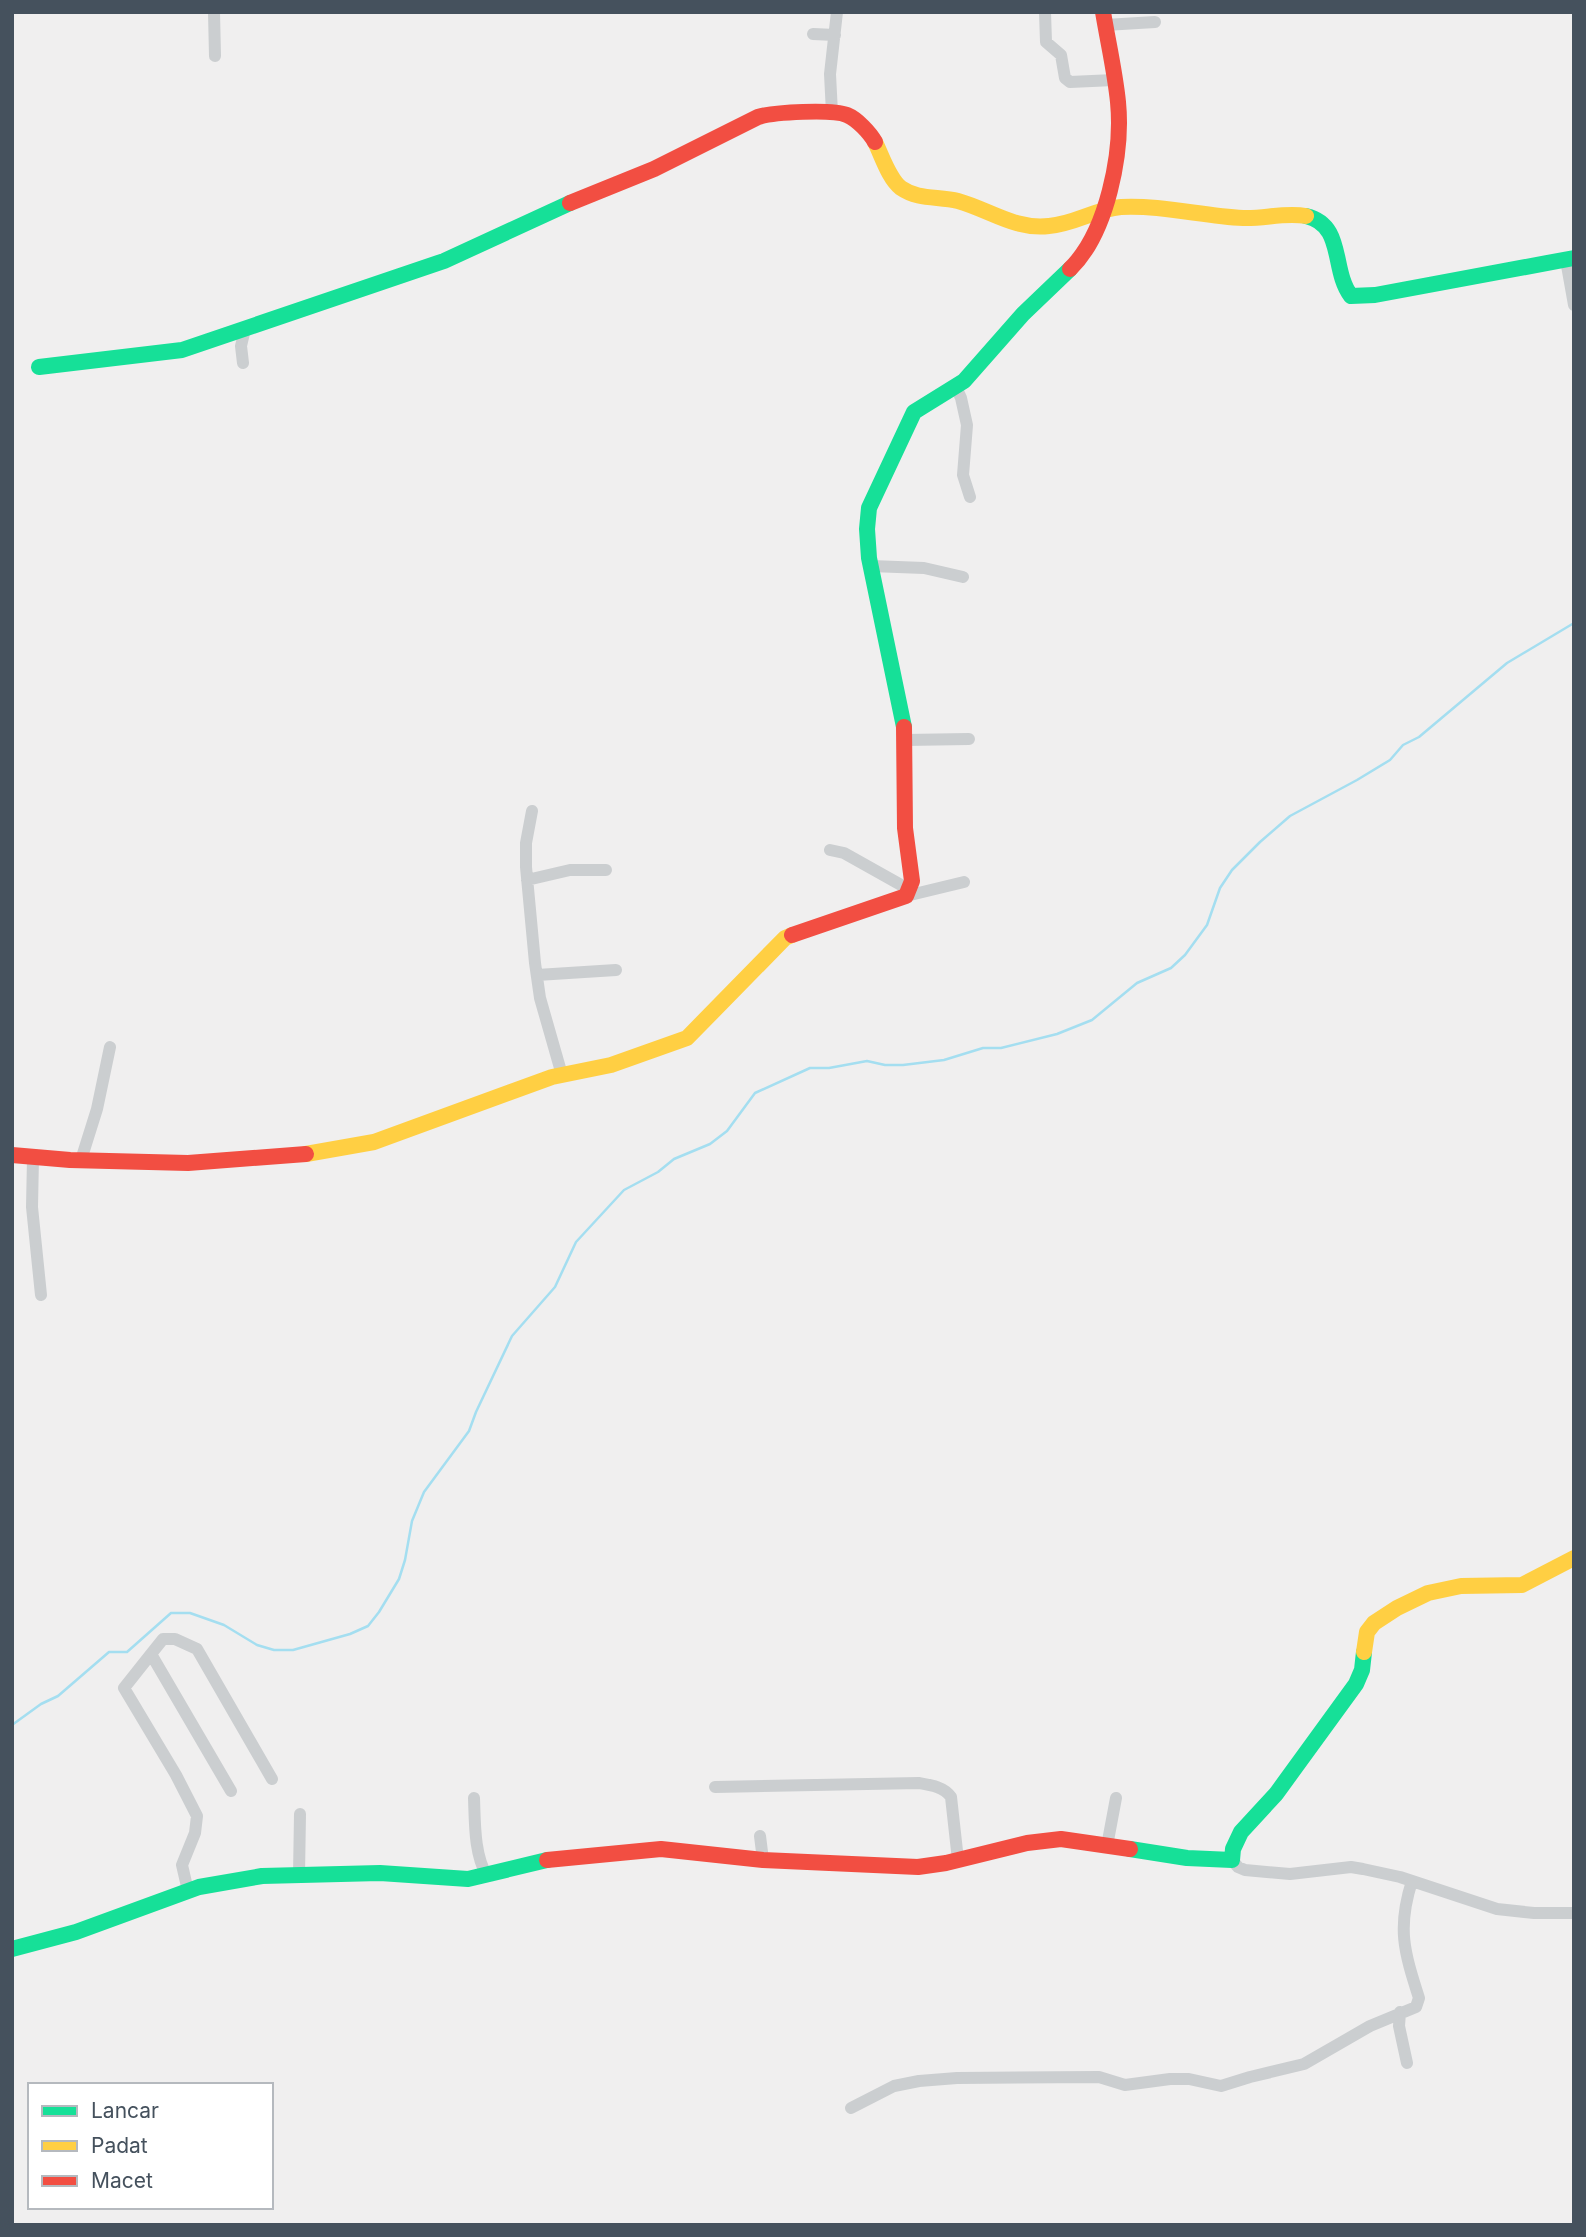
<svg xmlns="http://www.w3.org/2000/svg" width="1586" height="2237" viewBox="0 0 1586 2237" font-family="Inter,sans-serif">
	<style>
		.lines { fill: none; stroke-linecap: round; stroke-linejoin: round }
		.stream { stroke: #a4def0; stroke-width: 2.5 }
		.street { stroke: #cbced0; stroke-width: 12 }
		.fast { stroke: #16e098; stroke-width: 16 }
		.slow { stroke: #ffcf43; stroke-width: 16 }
		.jam { stroke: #f24e42; stroke-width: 16 }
	</style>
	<rect width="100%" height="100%" fill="#f0efef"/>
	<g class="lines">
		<path class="stream" d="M12,1725L41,1704L58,1696L109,1652H127L171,1613H190L224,1625L257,1645L274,1650H293L350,1634L368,1626L379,1612L399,1579L405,1560L412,1521L424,1492L469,1431L476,1412L512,1336L555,1287L576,1242L624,1190L658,1172L674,1159L710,1144L727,1131L755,1093L810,1068H829L867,1061L885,1065H903L944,1060L983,1048H1001L1057,1034L1092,1020L1137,983L1171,968L1185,955L1207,925L1220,888L1232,870L1260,842L1290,816L1357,780L1390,760L1403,745L1419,737L1507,663L1574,623"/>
		<path class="street" d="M214,12L215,56
			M1045,12L1046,42L1061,55L1065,78L1070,82L1114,80
			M1105,25L1155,22
			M813,34L835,35
			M832,113L830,74L837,12
			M1566,260L1574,305
			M243,363L241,346L245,329
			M956,387L961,398L967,425L963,475L970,497
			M871,566L924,568L963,577
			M905,740L969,739
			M532,811L526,843V867L535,963L540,998L562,1075
			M830,850L844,853L910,890
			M527,880L570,870H606
			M906,896L964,882
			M537,975L616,970
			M33,1158L32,1207L41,1295
			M81,1160L97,1109L110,1047
			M151,1654L163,1639H175L197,1649L272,1779
			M715,1787L919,1783C931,1785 944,1787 951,1797L958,1860
			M474,1798C475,1823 474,1854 487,1876
			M760,1836L763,1860
			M1107,1846L1116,1798
			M1232,1860L1238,1867L1245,1870L1290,1874L1351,1867L1363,1869L1400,1877L1497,1909L1534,1913H1574
			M299,1875L300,1814
			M188,1891L182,1865L195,1833L197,1816L176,1775L124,1688L151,1654L231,1791
			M1400,2012L1399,2026L1407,2063
			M851,2108L894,2086L919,2081L957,2078L1099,2077L1125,2085L1170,2079H1189L1221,2086L1250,2077L1304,2064L1370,2026L1416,2007L1419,1998C1404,1951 1397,1928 1412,1881"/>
		<path class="fast" d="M1306,216C1345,225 1331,270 1351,296L1375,295L1574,258
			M39,367L182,350L444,261L570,203
			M904,727L869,558L867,529L869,508L914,412L964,381L1023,314L1070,269
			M1130,1849L1187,1858L1232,1860L1233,1849L1241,1832L1276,1794L1356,1684L1362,1670L1364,1652
			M12,1949L76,1932L199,1887L262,1876L380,1873L468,1879L547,1860"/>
		<path class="slow" d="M875,142C882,156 889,179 901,188C918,200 939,196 958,201C990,210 1015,230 1049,226C1075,224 1095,209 1121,207C1162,205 1202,216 1243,218C1264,219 1285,212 1306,216
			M306,1154L374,1142L552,1077L611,1065L687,1038L785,938L792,935
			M1364,1652L1367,1632L1374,1623L1397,1608L1428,1593L1461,1586L1522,1585L1574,1558"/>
		<path class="jam" d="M570,203L654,169L758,117C774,112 832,109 847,115C857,119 870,133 875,142
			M1070,269C1107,233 1123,153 1118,102C1115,72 1108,42 1103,12
			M792,935L906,896L912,881L905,828L904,727
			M12,1155L70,1160L188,1163L306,1154
			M547,1860L661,1849L763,1860L918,1867L946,1863L1027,1843L1061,1839L1130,1849"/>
	</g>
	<rect width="1586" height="2237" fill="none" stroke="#45515d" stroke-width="28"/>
	<rect x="28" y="2083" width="245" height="126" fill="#ffffff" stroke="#b5b9be" stroke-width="2"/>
	<rect x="42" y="2106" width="35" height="10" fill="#16e098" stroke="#b5b9be" stroke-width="2"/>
	<text x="91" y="2118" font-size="21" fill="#45515d">Lancar</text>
	<rect x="42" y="2141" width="35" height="10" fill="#ffcf43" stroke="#b5b9be" stroke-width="2"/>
	<text x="91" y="2153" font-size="21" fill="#45515d">Padat</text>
	<rect x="42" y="2176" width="35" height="10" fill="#f24e42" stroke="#b5b9be" stroke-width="2"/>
	<text x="91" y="2188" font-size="21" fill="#45515d">Macet</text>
</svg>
